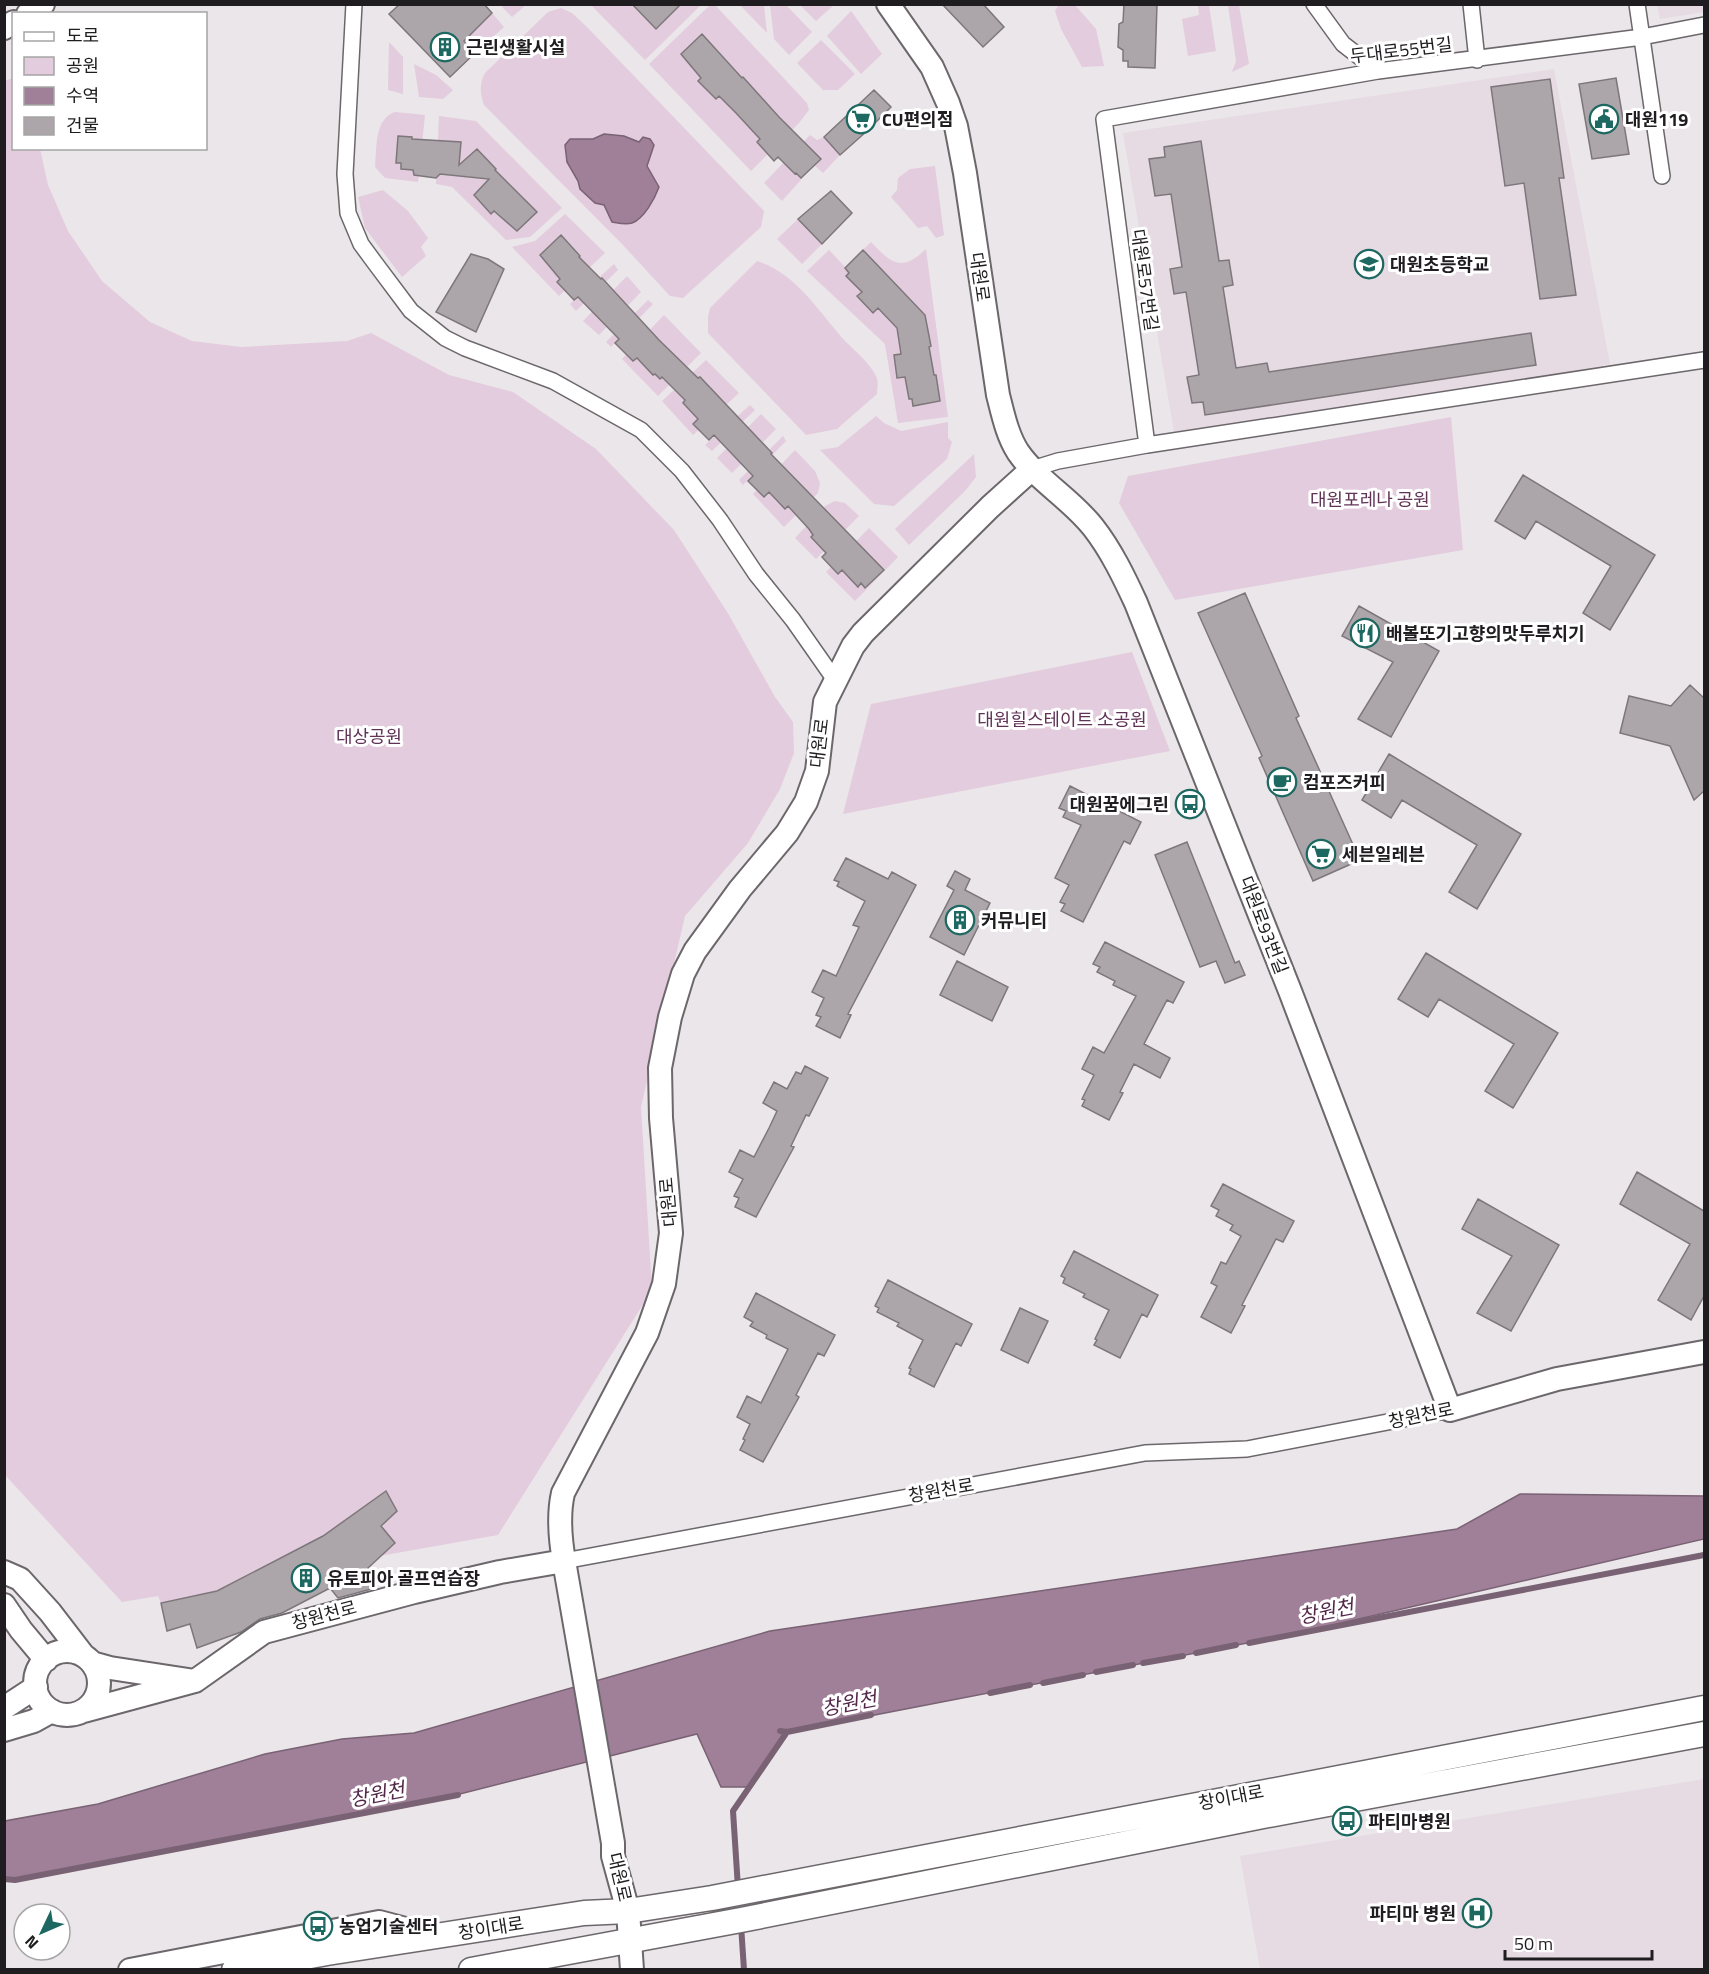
<svg xmlns="http://www.w3.org/2000/svg" width="1709" height="1974" viewBox="0 0 1709 1974" font-family="'Titillium Web','Noto Sans KR',sans-serif">
	<style>
		.built { fill: #e6dae3 }
		.green { fill: #e3ccdd }
		.water { fill: #a08098; stroke: #796274; stroke-width: 1.5 }
		.lines { fill: none; stroke-linecap: round; stroke-linejoin: round }
		.stream { stroke: #796274; stroke-width: 6 }
		.building { fill: #aca6aa; stroke: #7d777b; stroke-width: 1.5 }
		.street-casing { stroke: #6c676b; stroke-width: 18 }
		.secondary-casing { stroke: #6c676b; stroke-width: 26 }
		.primary-casing { stroke: #6c676b; stroke-width: 27 }
		.street { stroke: #fff; stroke-width: 15 }
		.secondary { stroke: #fff; stroke-width: 22 }
		.primary { stroke: #fff; stroke-width: 24 }
		.labels { text-anchor: middle; dominant-baseline: central; stroke-width: 6; stroke-linejoin: round; paint-order: stroke }
		.poi-label { font-size: 18px; font-weight: bold; fill: #1f1d1f; stroke: #fff; text-anchor: start }
		.street-label { font-size: 18px; fill: #1f1d1f; stroke: #fff }
		.park-label { font-size: 18px; fill: #603356; stroke: #fff }
		.water-label { font-size: 20px; font-style: italic; fill: #522749; stroke: #fff }
	</style>
	<rect width="100%" height="100%" fill="#ebe6ea"/>
	<path class="built" d="M1657,5H1704V12L1660,19Z
		M1554,69L1610,364L1535,378L1174,432L1123,133Z
		M1704,1779V1969H1260L1240,1856Z"/>
	<path class="green" d="M1059,4L1075,5L1096,29L1104,66L1082,67L1061,29L1055,11Z
		M504,5L505,4L526,5L512,17L502,7Z
		M591,5H701L645,60Z
		M710,5H715L807,103L809,110L799,123L751,171L649,64Z
		M740,5H764L767,33Z
		M770,5H786L812,32L789,55L774,39Z
		M800,5H834L816,21Z
		M1198,5H1209L1216,51L1188,56L1182,19L1199,15Z
		M1228,5H1239L1249,64L1232,72L1236,61Z
		M561,8L572,13L586,26L764,211L761,227L683,298L670,296L622,244L484,105C480,93 479,84 485,73L548,12Z
		M851,11L882,54L861,74L827,36Z
		M492,13L504,27L475,53L464,41Z
		M821,40L855,74L838,90H823L797,63Z
		M389,42L403,57V94L388,90Z
		M414,64L436,75L453,90L443,99L419,97Z
		M13,78L14,148L40,149L48,185L68,231L102,281L150,322L192,341L241,347L347,341L371,333L449,375L513,392L596,449L674,530L729,615L775,697L793,722L794,753L780,789L748,843L685,916L641,1107L652,1290L498,1535L233,1582L217,1591L161,1603L158,1596L122,1602L5,1475L4,81Z
		M395,112L425,115L418,182L385,178L375,167C377,148 374,119 395,112Z
		M439,116L476,121L562,208L530,237L506,240L452,187L436,184Z
		M810,135L817,140L824,137L840,155L823,173L814,165L782,201L764,183Z
		M935,166L944,235L936,238L927,226L918,228L891,197L897,190L898,178L910,169Z
		M383,190L408,211L428,238L421,247L426,256L402,277L365,228L358,197Z
		M565,214L605,253L559,296L512,247L535,241Z
		M798,219L822,244L802,264L777,239Z
		M871,242C891,263 901,273 926,249L948,417L898,423L885,344L807,271L829,250L845,267Z
		M757,261C796,273 819,312 845,341C856,352 869,362 876,376C879,381 877,388 877,394L837,429L806,435L708,333V317L710,308Z
		M614,264L618,270L576,311L570,304Z
		M627,276L641,292L599,335L583,321Z
		M648,300L653,304L611,347L606,342Z
		M664,315L701,353L658,396L622,359Z
		M706,360L739,393L693,435L662,401Z
		M750,405L755,410L712,451L705,445Z
		M761,414L776,429L732,473L717,458Z
		M876,416L884,423L901,431L948,422V438L952,442L947,459L894,506L874,504L820,450L838,447Z
		M1451,417L1463,550L1175,600L1119,503L1128,476Z
		M783,436L786,441L743,485L739,480Z
		M795,450L815,471L820,483L818,493L784,527L753,494Z
		M974,454L976,477L965,491L909,545L895,529Z
		M835,501L845,503L859,516L816,559L795,538L825,506Z
		M869,528L898,557L855,601L826,572Z
		M1132,652L1170,751L843,814L871,704Z"/>
	<path class="water" d="M604,134L624,136L639,142L643,137L650,139L654,145L647,166L659,187C655,198 644,219 632,223C626,225 618,223 612,222L604,205L595,203L580,189L578,181L567,162L565,145L570,139H593Z
		M1520,1494L1704,1496V1539L1294,1634L787,1732L750,1787H721L697,1734L452,1796L15,1880H5V1821L98,1804L265,1754L342,1739L414,1733L770,1631L1457,1529Z"/>
	<g class="lines">
		<path class="stream" d="M1249,1643L1704,1555
			M1196,1653L1236,1645
			M1143,1663L1183,1656
			M1096,1672L1133,1665
			M1043,1683L1083,1675
			M990,1693L1030,1685
			M780,1731L787,1732L871,1715
			M4,1879L15,1880L458,1795
			M738,1888L733,1811L787,1732
			M741,1925L744,1970"/>
	</g>
	<path class="building" d="M400,4H484L492,13L464,41L475,53L450,77L389,14Z
		M632,4H681L656,29Z
		M942,4H983L1004,27L983,47Z
		M1124,4H1157L1155,68L1128,67V61H1123V50L1118,47L1119,24L1123,22Z
		M702,34L742,78L743,77L779,117L821,159L801,178L796,173L795,174L778,157L774,161L757,142L760,139L736,113L719,96L716,99L698,81L701,78L681,54Z
		M1616,78L1629,154L1592,159L1579,84Z
		M1550,79L1564,178H1559L1576,295L1540,299L1524,183L1505,186L1491,87Z
		M874,90L891,107L867,131L840,155L824,137Z
		M398,136L412,137V139L461,142L459,165L477,149L496,169L495,170L537,212L517,231L494,211L491,214L474,195L489,179L440,174L436,178L414,175L413,170L401,169V163H396Z
		M1201,141L1219,261L1229,260L1233,285L1223,287L1236,368L1267,363L1269,372L1531,333L1536,365L1205,415L1203,402L1192,403L1187,377L1199,375L1186,292L1174,294L1170,269L1182,267L1171,194L1155,196L1149,159L1165,157L1164,147Z
		M831,191L852,213L822,244L798,219Z
		M561,235L580,256L579,257L601,279L602,278L659,340L698,378L700,377L772,453L771,454L884,570L865,588L861,583L858,587L842,570L838,574L822,557L826,553L811,537L813,535L809,529L788,506L785,509L769,492L764,497L748,481L753,476L714,435L709,440L693,424L698,419L683,403L685,400L662,377L660,379L655,374L653,375L637,358L633,361L615,343L619,339L578,297L574,300L557,282L560,279L540,255Z
		M863,250L925,315L931,346L929,347L934,375H936L940,401L913,406L912,399H909L905,377L897,378L894,355L901,354L897,328L878,308L873,313L857,296L862,292L846,276L849,273L845,268Z
		M471,254L488,259L504,269L476,332L436,312Z
		M1523,475L1655,555L1610,630L1583,613L1611,566L1536,521L1525,539L1495,521Z
		M1245,593L1299,716L1296,718L1360,860L1313,881L1259,758L1262,756L1198,613Z
		M1359,606L1439,651L1391,737L1358,719L1393,662L1342,636Z
		M1690,685L1704,698V791L1694,800L1670,746L1620,733L1629,696L1671,706Z
		M1389,754L1521,834L1477,909L1449,892L1477,845L1402,800L1391,818L1362,800Z
		M1070,786L1141,822L1130,844L1124,841L1083,922L1061,911L1065,904L1060,902L1069,885L1055,878L1081,825L1063,817L1066,811L1059,808Z
		M1187,842L1235,963L1239,961L1245,975L1225,983L1216,961L1200,967L1155,855Z
		M846,858L888,879L892,872L916,885L848,1014L851,1015L840,1038L816,1026L821,1017L816,1015L824,998L812,992L823,970L836,976L859,927L853,925L865,901L837,886L839,882L834,880Z
		M955,871L970,879L965,890L990,903L964,955L930,937L954,890L947,886Z
		M1105,942L1184,982L1173,1003L1167,1000L1144,1044L1170,1058L1160,1078L1134,1064L1120,1092L1123,1093L1109,1120L1082,1106L1085,1100L1082,1099L1094,1075L1082,1069L1093,1047L1104,1053L1136,996L1113,985L1115,981L1097,972L1100,967L1093,964Z
		M1426,953L1558,1033L1513,1108L1485,1091L1514,1044L1439,999L1428,1017L1398,999Z
		M957,961L1008,987L992,1021L940,995Z
		M805,1066L828,1078L809,1116L806,1115L791,1146L794,1147L756,1217L735,1207L739,1198L734,1196L743,1179L729,1172L740,1150L754,1157L769,1128L777,1111L763,1103L774,1082L787,1089L796,1072L801,1074Z
		M1637,1172L1704,1211V1296L1691,1320L1658,1300L1690,1244L1620,1204Z
		M1223,1184L1294,1221L1283,1242L1276,1239L1242,1305L1245,1306L1231,1333L1201,1317L1217,1286L1211,1283L1221,1262L1226,1264L1241,1236L1230,1230L1233,1225L1216,1216L1219,1210L1211,1206Z
		M1478,1199L1559,1245L1511,1331L1477,1313L1512,1256L1462,1229Z
		M1074,1251L1158,1295L1147,1317L1142,1314L1120,1358L1094,1345L1097,1340L1095,1339L1109,1310L1083,1297L1085,1294L1063,1283L1065,1278L1061,1276Z
		M888,1280L972,1324L961,1346L956,1343L934,1387L909,1374L911,1369L909,1368L923,1340L897,1326L899,1323L877,1312L879,1308L875,1306Z
		M756,1293L835,1335L824,1356L818,1353L796,1395L799,1397L763,1462L740,1450L745,1440L743,1439L750,1424L737,1417L747,1396L761,1403L788,1349L766,1338L767,1335L750,1326L753,1322L744,1317Z
		M1020,1308L1048,1321L1028,1363L1001,1350Z
		M386,1491L397,1511L381,1526L395,1543L368,1568L375,1588L338,1598L330,1588L282,1613L260,1619L241,1632L197,1648L190,1624L167,1631L161,1603L217,1591L323,1536Z"/>
	<g class="lines">
		<g class="street-casing">
			<path id="street" d="M354,4L345,174L348,213L361,244L375,263L411,311L445,338L465,348L553,381L641,430L682,471L720,520L756,574L793,620L835,680
				M1314,4L1343,44L1378,71
				M1471,4L1477,60
				M1637,4L1662,176
				M1147,445L1104,119L1378,71L1642,37L1704,25
				M1032,469L1058,461L1147,445L1704,360
				M564,1561L1145,1453L1247,1449L1450,1410"/>
		</g>
		<g class="secondary-casing">
			<path id="secondary" d="M888,4L932,67L948,103L956,126L965,173L998,395C1003,414 1007,435 1018,452C1038,481 1071,499 1093,527C1111,550 1124,577 1136,603L1290,991L1450,1410L1557,1379L1704,1352
				M28,14L43,4
				M4,28L14,22
				M4,1572L20,1579L50,1612L83,1655
				M4,1605L21,1630L46,1660
				M35 1683a32 32 0 1 1 64 0a32 32 0 1 1-64 0Z
				M195,1681L264,1632L414,1592L500,1572L564,1561
				M4,1708L36,1687
				M84,1711L195,1681L110,1668L92,1663
				M4,1730L34,1721L52,1711
				M130,1970L379,1922L432,1936
				M632,1970L628,1911L613,1856V1843L564,1561C560,1538 558,1515 563,1493L647,1333L664,1284L671,1233L661,1118L660,1068L670,1017L683,974L695,951L740,889L787,833L806,802L817,771L825,702L853,646L863,633L990,507L1032,469"/>
		</g>
		<g class="primary-casing">
			<path id="primary" d="M234,1970L327,1953L584,1913L628,1911L712,1898L1704,1708
				M471,1970L741,1920L1263,1816L1704,1734"/>
		</g>
		<use href="#street" class="street"/>
		<use href="#secondary" class="secondary"/>
		<use href="#primary" class="primary"/>
	</g>
	<defs>
		<g id="building-ring" transform="scale(1.5)"><circle r="9.5" fill="#fff" stroke="#1d6860" stroke-width="1.5"/><path d="M-4-6H4V6H1V3H-1V6H-4ZM-2.5-4.3h1.7v1.8h-1.7ZM.8-4.3h1.7v1.8H.8ZM-2.5-1h1.7V.8h-1.7ZM.8-1h1.7V.8H.8Z" fill="#1d6860"/></g>
		<g id="supermarket-ring" transform="scale(1.5)"><circle r="9.5" fill="#fff" stroke="#1d6860" stroke-width="1.5"/><path d="M-6-5.5h2.5l.6 2H6L4.5 2H-2.5L-4.4-4H-6ZM-1.5 3.2a1.3 1.3 0 1 0 .1 0ZM3 3.2a1.3 1.3 0 1 0 .1 0Z" fill="#1d6860"/></g>
		<g id="civic-ring" transform="scale(1.5)"><circle r="9.5" fill="#fff" stroke="#1d6860" stroke-width="1.5"/><path d="M-.6-6.5H3V-4.5H.6V-3L4-1V1h2V6H-6V1h2V-1L-.6-3ZM-1.2 2.5V6h2.4V2.5Z" fill="#1d6860"/></g>
		<g id="school-ring" transform="scale(1.5)"><circle r="9.5" fill="#fff" stroke="#1d6860" stroke-width="1.5"/><path d="M0-5L7-2L0 1L-7-2ZM-4 1L0 2.5L4 1V4Q0 6-4 4Z" fill="#1d6860"/></g>
		<g id="restaurant-ring" transform="scale(1.5)"><circle r="9.5" fill="#fff" stroke="#1d6860" stroke-width="1.5"/><path d="M-5-6h1v4h1v-4h1v4h1v-4h1v5L-1.5 .5V6h-2V.5L-5-1ZM5-6V6H3V1.5H1.5Q1.5-4 5-6Z" fill="#1d6860"/></g>
		<g id="cafe-ring" transform="scale(1.5)"><circle r="9.5" fill="#fff" stroke="#1d6860" stroke-width="1.5"/><path d="M-5.5-4.5H6V0H3Q3 3.5 0 3.5H-2.5Q-5.5 3.5-5.5 0ZM3-3.2v2h1.7v-2ZM-6 4.5H4V6H-6Z" fill="#1d6860"/></g>
		<g id="bus-ring" transform="scale(1.5)"><circle r="9.5" fill="#fff" stroke="#1d6860" stroke-width="1.5"/><path d="M-5-6H5V4H4V6H2V4H-2V6H-4V4H-5ZM-3.5-4V0h7V-4ZM-3.5 1.2v1.5H-2V1.2ZM2 1.2v1.5H3.5V1.2Z" fill="#1d6860"/></g>
		<g id="hospital-ring" transform="scale(1.5)"><circle r="9.5" fill="#fff" stroke="#1d6860" stroke-width="1.5"/><path d="M-5-5h3v3.5h4V-5h3V5h-3V1.5h-4V5h-3Z" fill="#1d6860"/></g>
	</defs>
	<g fill-rule="evenodd">
		<use href="#building-ring" x="445" y="47"/>
		<use href="#supermarket-ring" x="861" y="119"/>
		<use href="#civic-ring" x="1604" y="119"/>
		<use href="#school-ring" x="1369" y="264"/>
		<use href="#restaurant-ring" x="1365" y="633"/>
		<use href="#cafe-ring" x="1282" y="782"/>
		<use href="#bus-ring" x="1190" y="804"/>
		<use href="#supermarket-ring" x="1321" y="854"/>
		<use href="#building-ring" x="960" y="920"/>
		<use href="#building-ring" x="306" y="1578"/>
		<use href="#bus-ring" x="1347" y="1821"/>
		<use href="#hospital-ring" x="1477" y="1913"/>
		<use href="#bus-ring" x="318" y="1926"/>
	</g>
	<g class="labels">
		<g class="poi-label">
			<text x="466" y="47">근린생활시설</text>
			<text x="882" y="119">CU편의점</text>
			<text x="1625" y="119">대원119</text>
			<text x="1390" y="264">대원초등학교</text>
			<text x="1386" y="633">배볼또기고향의맛두루치기</text>
			<text x="1303" y="782">컴포즈커피</text>
			<text x="1169" y="804" text-anchor="end">대원꿈에그린</text>
			<text x="1342" y="854">세븐일레븐</text>
			<text x="981" y="920">커뮤니티</text>
			<text x="327" y="1578">유토피아 골프연습장</text>
			<text x="1368" y="1821">파티마병원</text>
			<text x="1456" y="1913" text-anchor="end">파티마 병원</text>
			<text x="339" y="1926">농업기술센터</text>
		</g>
		<g class="street-label">
			<text transform="translate(1401 50) rotate(-7)">두대로55번길</text>
			<text transform="translate(980 277) rotate(82)">대원로</text>
			<text transform="translate(1145 280) rotate(82)">대원로57번길</text>
			<text transform="translate(819 743) rotate(-83)">대원로</text>
			<text transform="translate(1264 925) rotate(69)">대원로93번길</text>
			<text transform="translate(668 1202) rotate(-95)">대원로</text>
			<text transform="translate(1421 1415) rotate(-12)">창원천로</text>
			<text transform="translate(941 1490) rotate(-10)">창원천로</text>
			<text transform="translate(324 1615) rotate(-15)">창원천로</text>
			<text transform="translate(1231 1797) rotate(-11)">창이대로</text>
			<text transform="translate(620 1877) rotate(77)">대원로</text>
			<text transform="translate(491 1928) rotate(-9)">창이대로</text>
		</g>
		<g class="park-label">
			<text x="1370" y="499">대원포레나 공원</text>
			<text x="1062" y="719">대원힐스테이트 소공원</text>
			<text x="369" y="736">대상공원</text>
		</g>
		<g class="water-label">
			<text transform="translate(1326 1611) rotate(-11)">창원천</text>
			<text transform="translate(849 1703) rotate(-11)">창원천</text>
			<text transform="translate(377 1794) rotate(-11)">창원천</text>
		</g>
	</g>
	<rect width="1709" height="1974" fill="none" stroke="#1f1d1f" stroke-width="12"/>
	<rect x="12" y="12" width="195" height="138" fill="#ffffff" stroke="#a5a5a5" stroke-width="1.5"/>
	<rect x="24" y="32" width="30" height="9" fill="#ffffff" stroke="#a5a5a5" stroke-width="1.5"/>
	<text x="66" y="42" font-size="18" fill="#1f1d1f">도로</text>
	<rect x="24" y="57" width="30" height="18" fill="#e3ccdd" stroke="#a5a5a5" stroke-width="1.5"/>
	<text x="66" y="72" font-size="18" fill="#1f1d1f">공원</text>
	<rect x="24" y="87" width="30" height="18" fill="#a08098" stroke="#a5a5a5" stroke-width="1.5"/>
	<text x="66" y="102" font-size="18" fill="#1f1d1f">수역</text>
	<rect x="24" y="117" width="30" height="18" fill="#aca6aa" stroke="#a5a5a5" stroke-width="1.5"/>
	<text x="66" y="132" font-size="18" fill="#1f1d1f">건물</text>
	<g transform="translate(42 1932) rotate(226)"><circle r="28" fill="#ffffff" stroke="#a5a5a5" stroke-width="1.5"/>
	<path d="M0-4.5L10 22L0 15L-10 22Z" fill="#1d6860"/>
	<text y="-9" font-size="16" font-weight="bold" text-anchor="middle" fill="#1f1d1f">N</text>
	</g>
	<path d="M1505 1950v9h147v-9" fill="none" stroke="#1f1d1f" stroke-width="3"/>
	<text x="1514" y="1950" font-size="18" fill="#1f1d1f" stroke="#ffffff" stroke-width="4.5" paint-order="stroke">50 m</text>
</svg>
